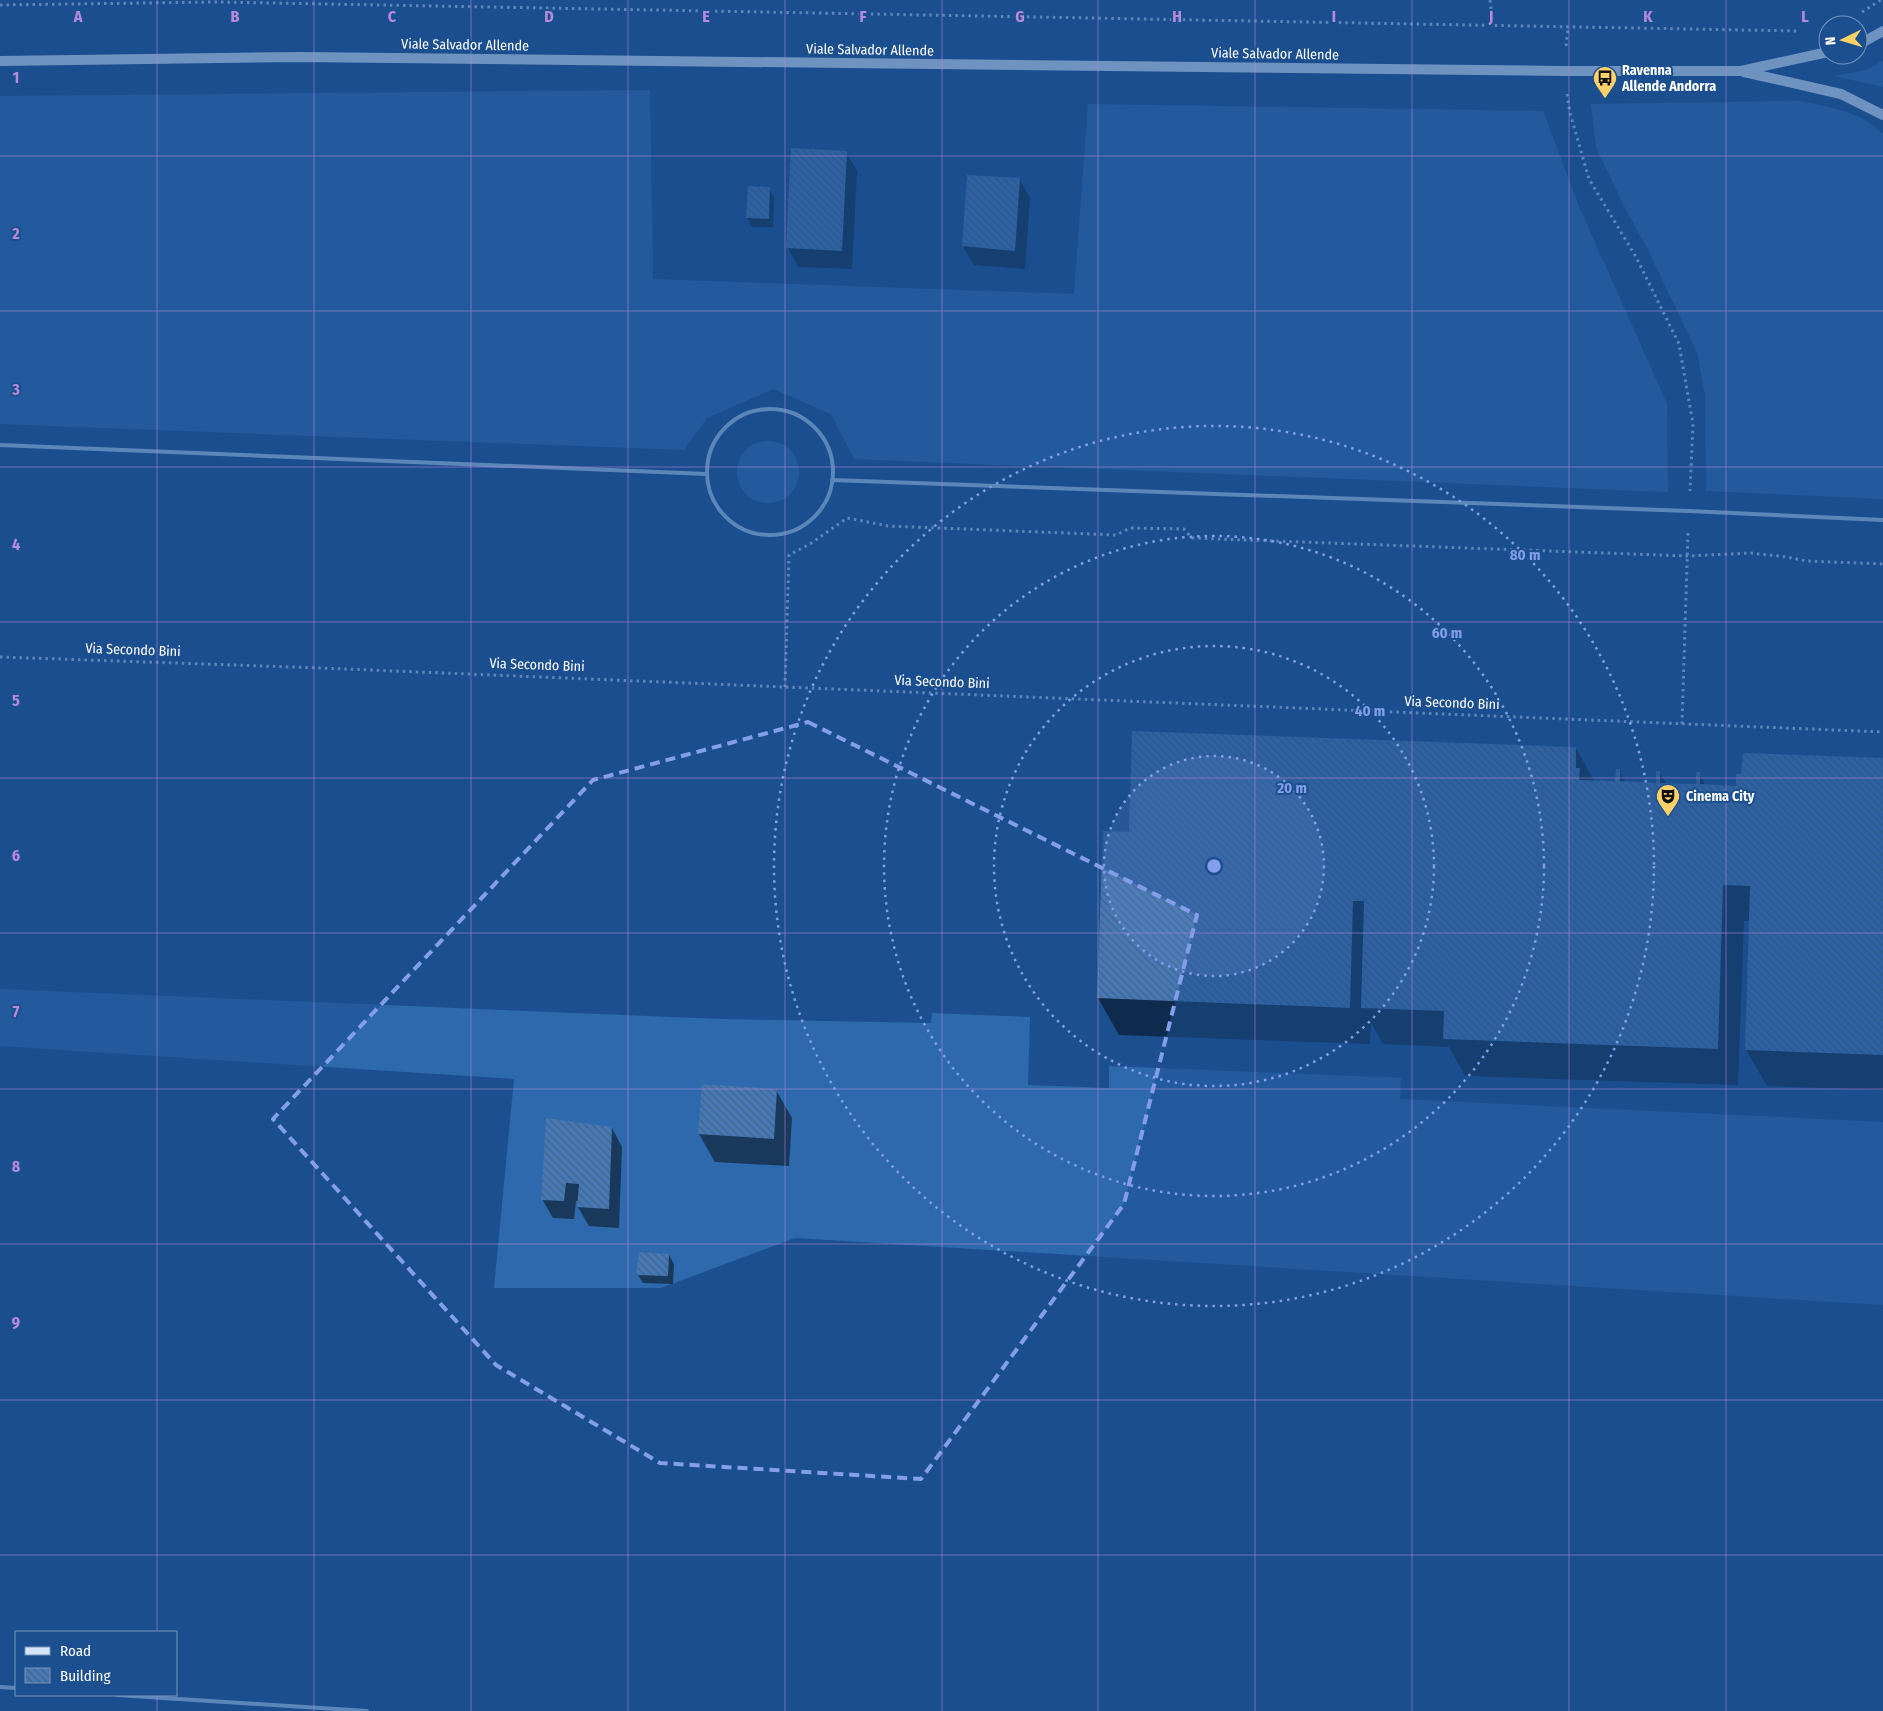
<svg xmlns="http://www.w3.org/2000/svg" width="1883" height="1711" viewBox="0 0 1883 1711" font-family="'Fira Sans Condensed',sans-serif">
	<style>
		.grass { fill: #2e69ad }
		.shadow { fill: #0007 }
		.building { fill: url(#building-back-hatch) }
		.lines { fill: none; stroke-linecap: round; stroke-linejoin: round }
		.path { stroke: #a9c9ee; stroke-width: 3; stroke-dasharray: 2.5 4; stroke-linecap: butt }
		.service { stroke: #a9c9ee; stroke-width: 4 }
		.secondary { stroke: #d6e6fa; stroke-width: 10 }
		.marked { fill: none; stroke: #839eea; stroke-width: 4; stroke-dasharray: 10 6; stroke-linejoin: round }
		.grid { fill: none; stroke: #b68bdc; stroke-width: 1; stroke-opacity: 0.55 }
		.ring { fill: none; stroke: #839eea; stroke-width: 2.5; stroke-dasharray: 2.5 5 }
		.labels { text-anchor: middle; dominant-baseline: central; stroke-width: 4; stroke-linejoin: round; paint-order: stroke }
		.street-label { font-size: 14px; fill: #fff; stroke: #1b4f8f }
		.poi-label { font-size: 14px; font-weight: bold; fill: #fff; stroke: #1b4f8f; text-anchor: start }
		.grid-label { font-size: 16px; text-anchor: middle; font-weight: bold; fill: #b68bdc; stroke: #1b4f8f; stroke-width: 4; stroke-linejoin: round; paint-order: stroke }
		.centre { fill: #839eea; stroke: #1b4f8f; stroke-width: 2.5 }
		.ring-label { font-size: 15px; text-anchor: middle; font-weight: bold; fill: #839eea; stroke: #1b4f8f; stroke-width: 4; stroke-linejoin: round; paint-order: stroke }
	</style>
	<defs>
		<pattern id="building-back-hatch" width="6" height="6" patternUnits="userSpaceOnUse" patternTransform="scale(1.25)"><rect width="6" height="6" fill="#4478b7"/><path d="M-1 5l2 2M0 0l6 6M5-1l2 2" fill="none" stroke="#486282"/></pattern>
	</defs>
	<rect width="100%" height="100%" fill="#1b4f8f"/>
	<path class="grass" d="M1883,61V87L1835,76L1866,70Z
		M650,90L653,279L1074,294L1088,104L1543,111L1580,209L1667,404L1668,492L854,459L831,414L773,389L707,418L684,450L0,424V96Z
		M1798,101C1828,106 1862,112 1883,134V499L1706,491L1705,394L1697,352L1648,250L1623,204L1596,147L1591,104Z
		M737 472a31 31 0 1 1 62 0a31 31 0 1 1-62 0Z
		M0,989L721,1019L931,1023L932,1013L1030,1017L1028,1085L1109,1088V1066L1401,1078L1400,1099L1883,1122V1305L795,1238L661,1288H494L514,1079L0,1046Z"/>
	<path class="shadow" d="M792,150L846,152L857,171L852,269L798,267L788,248Z
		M1019,179L1030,198L1025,269L974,265L963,246Z
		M769,189L774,198L773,227H752L747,218Z
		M1576,748L1595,782L1616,783L1619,771L1626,783L1657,784L1659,772L1667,785L1697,786L1699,774L1706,786L1737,787L1883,759V1090L1767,1086L1746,1050L1750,921H1744L1738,1085L1465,1076L1449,1047L1383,1044L1371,1023L1370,1044L1119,1035L1098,998L1104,832L1130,833Z
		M703,1086L776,1090L792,1118L789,1166L715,1162L699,1134Z
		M612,1128L622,1147L619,1228L589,1226L578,1207L579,1201H576L574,1219L553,1218L542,1199Z
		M669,1255L674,1264L673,1284L643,1283L638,1275Z"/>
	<path class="building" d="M791,148L847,151L842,251L786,248Z
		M967,175L1020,178L1015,251L962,246Z
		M748,186L770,187L769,219L746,218Z
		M1132,731L1576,747V768H1580L1579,780L1615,781L1616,769H1620V781L1656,783V771H1660V783L1696,784V772H1700V784L1736,786V774H1741L1743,753L1883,758V1055L1745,1050L1750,886L1723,885L1718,1049L1443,1039L1444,1011L1361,1008L1364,901H1353L1350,1008L1097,998L1103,831L1129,832Z
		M702,1084L777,1089L774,1139L698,1134Z
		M546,1118L612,1127L609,1209L577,1207L579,1184L566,1183L564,1201L541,1200Z
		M639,1252L669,1254L668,1276L636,1275Z"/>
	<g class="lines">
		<path class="path" d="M1490,0L1493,26
			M0,5L216,2L1798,31
			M1862,12L1881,0
			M1836,25L1844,23
			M1566,46L1568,27
			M1567,94L1570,113L1589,179L1636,257L1679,344L1693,424L1690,491
			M0,657L321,668L1883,732
			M785,687L789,555L810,544L847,518L888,526L1116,535L1130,528L1184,529L1192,538L1687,556L1751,553L1787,557L1806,561L1883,564
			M1682,724L1688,532"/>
		<path class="service" d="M707 472a63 63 0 1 1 126 0a63 63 0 1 1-126 0Z
			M0,445L707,474
			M832,480L1689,511L1883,520
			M0,1687L16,1688
			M117,1695L367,1711"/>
		<path class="secondary" d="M1858,45L1883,31
			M0,61L300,57L1563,71H1741L1828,52
			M1744,72L1841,94L1883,115"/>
	</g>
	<path d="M0 0H1883V1711H0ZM808,722L1197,915L1124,1204L921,1479L660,1463L496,1365L273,1119L593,780Z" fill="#1b4f8f" fill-opacity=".55" fill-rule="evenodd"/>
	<path class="marked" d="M808,722L1197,915L1124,1204L921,1479L660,1463L496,1365L273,1119L593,780Z"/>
	<path class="grid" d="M157,0V1632M314,0V1711M471,0V1711M628,0V1711M785,0V1711M942,0V1711M1098,0V1711M1255,0V1711M1412,0V1711M1569,0V1711M1726,0V1711M0,156H1883M0,311H1883M0,467H1883M0,622H1883M0,778H1883M0,933H1883M0,1089H1883M0,1244H1883M0,1400H1883M0,1555H1883M157,1695V1711"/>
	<circle cx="1214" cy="866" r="110" fill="#839eea" fill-opacity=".12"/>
	<g class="ring">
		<circle cx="1214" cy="866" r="110"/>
		<circle cx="1214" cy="866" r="220"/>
		<circle cx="1214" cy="866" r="330"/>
		<circle cx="1214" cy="866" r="440"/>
	</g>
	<defs>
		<g id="bus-pin" transform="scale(1.25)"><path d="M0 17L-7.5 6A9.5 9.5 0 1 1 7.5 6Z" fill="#ffd166" stroke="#1b4f8f"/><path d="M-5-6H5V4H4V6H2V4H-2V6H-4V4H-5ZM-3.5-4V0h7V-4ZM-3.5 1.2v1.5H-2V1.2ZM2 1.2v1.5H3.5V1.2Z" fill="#111"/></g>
		<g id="theatre-pin" transform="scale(1.25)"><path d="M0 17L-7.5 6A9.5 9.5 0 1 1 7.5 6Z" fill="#ffd166" stroke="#1b4f8f"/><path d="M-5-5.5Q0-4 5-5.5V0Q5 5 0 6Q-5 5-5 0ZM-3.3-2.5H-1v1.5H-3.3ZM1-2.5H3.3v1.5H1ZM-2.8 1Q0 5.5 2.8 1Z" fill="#111"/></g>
	</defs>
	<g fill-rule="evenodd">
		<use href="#bus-pin" x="1605" y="78"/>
		<use href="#theatre-pin" x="1668" y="796"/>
	</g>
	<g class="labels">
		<g class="street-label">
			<text transform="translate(465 45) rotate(1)">Viale Salvador Allende</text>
			<text transform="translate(870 50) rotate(1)">Viale Salvador Allende</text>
			<text transform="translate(1275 54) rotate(1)">Viale Salvador Allende</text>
			<text transform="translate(133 650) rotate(2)">Via Secondo Bini</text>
			<text transform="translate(537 665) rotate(2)">Via Secondo Bini</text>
			<text transform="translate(942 682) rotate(2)">Via Secondo Bini</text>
			<text transform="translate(1452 703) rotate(2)">Via Secondo Bini</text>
		</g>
		<g class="poi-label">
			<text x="1622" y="70">Ravenna<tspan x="1622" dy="16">Allende Andorra</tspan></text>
			<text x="1686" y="796">Cinema City</text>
		</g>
	</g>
	<g class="grid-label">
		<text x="78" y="22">A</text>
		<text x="235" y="22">B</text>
		<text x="392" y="22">C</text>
		<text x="549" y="22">D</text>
		<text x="706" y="22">E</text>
		<text x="863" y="22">F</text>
		<text x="1020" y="22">G</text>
		<text x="1177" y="22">H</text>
		<text x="1334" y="22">I</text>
		<text x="1491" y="22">J</text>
		<text x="1648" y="22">K</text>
		<text x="1805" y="22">L</text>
		<text x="16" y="83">1</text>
		<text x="16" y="239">2</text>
		<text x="16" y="395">3</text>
		<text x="16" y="550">4</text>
		<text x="16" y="706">5</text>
		<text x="16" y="861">6</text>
		<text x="16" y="1017">7</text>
		<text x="16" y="1172">8</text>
		<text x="16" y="1328">9</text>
	</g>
	<circle cx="1214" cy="866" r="8" class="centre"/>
	<g class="ring-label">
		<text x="1525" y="560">80 m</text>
		<text x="1447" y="638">60 m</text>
		<text x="1370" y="716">40 m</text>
		<text x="1292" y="793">20 m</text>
	</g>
	<rect x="15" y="1631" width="162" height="65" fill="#1b4f8f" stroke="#7695bc"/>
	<rect x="25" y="1647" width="25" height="8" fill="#d6e6fa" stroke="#7695bc"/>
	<text x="60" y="1656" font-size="15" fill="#ffffff">Road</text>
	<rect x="25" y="1668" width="25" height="15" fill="url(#building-back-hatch)" stroke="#7695bc"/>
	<text x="60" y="1681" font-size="15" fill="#ffffff">Building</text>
	<g transform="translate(1843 40) rotate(265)"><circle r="24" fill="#1b4f8f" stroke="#7695bc"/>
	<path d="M0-4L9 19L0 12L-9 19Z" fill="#ffd166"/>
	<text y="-8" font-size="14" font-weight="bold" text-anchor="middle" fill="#ffffff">N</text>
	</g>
</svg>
